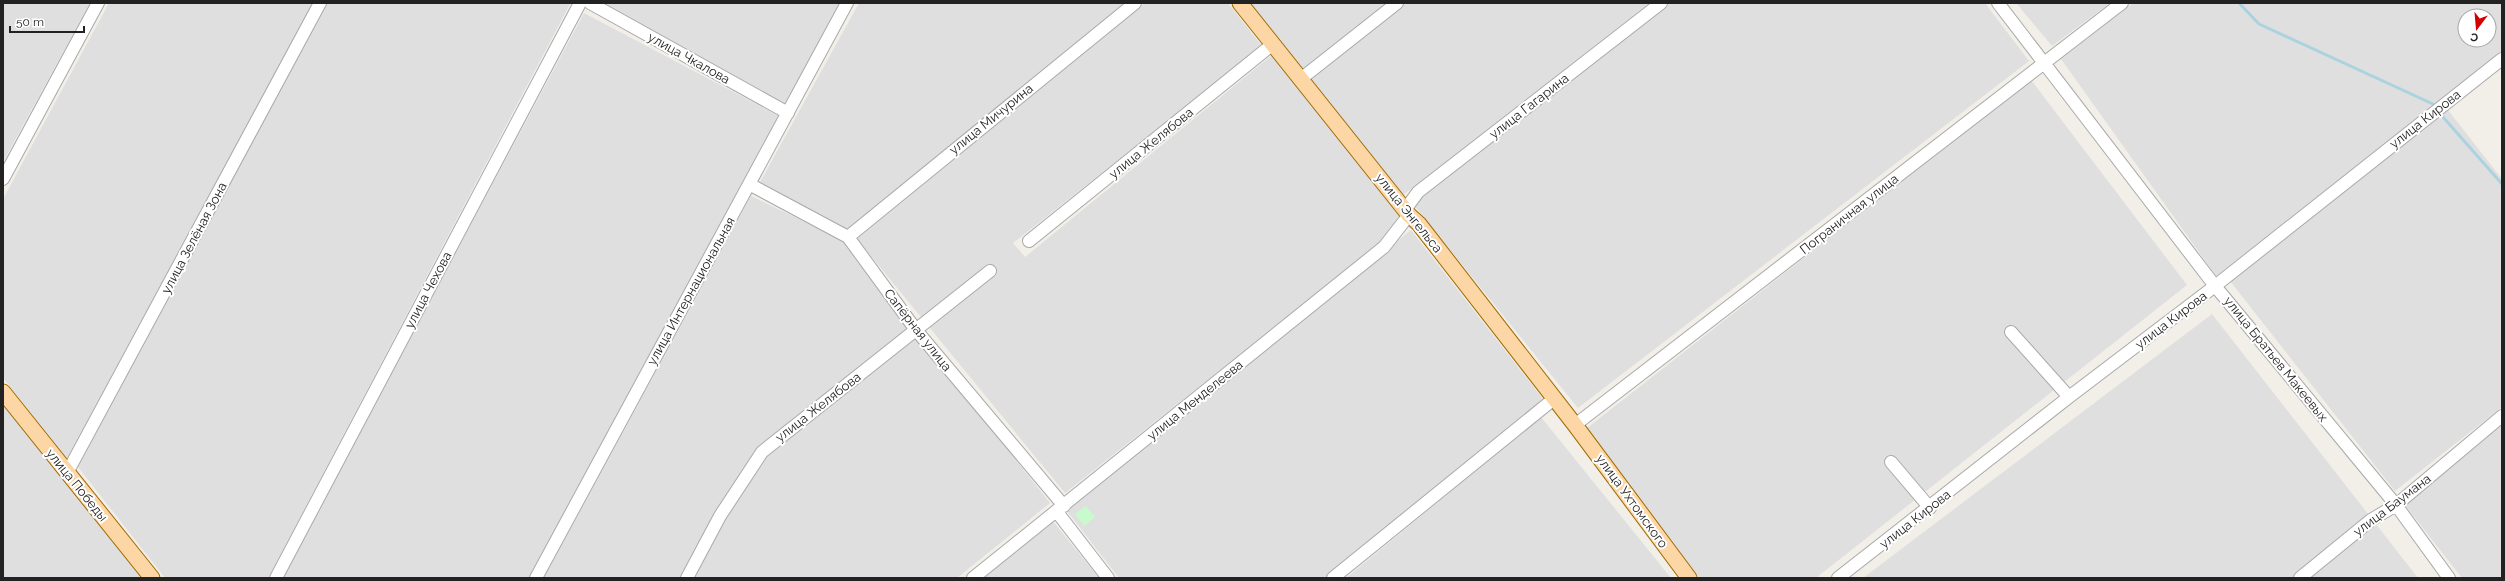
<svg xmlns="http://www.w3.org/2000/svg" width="2505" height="581" viewBox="0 0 2505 581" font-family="Raleway,sans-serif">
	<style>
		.residential { fill: #e0dfdf; fill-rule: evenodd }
		.park { fill: #c8facc }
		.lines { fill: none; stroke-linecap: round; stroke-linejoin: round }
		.stream { stroke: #aad3df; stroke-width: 3 }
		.minor-casing { stroke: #a9a9a9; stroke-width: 14 }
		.major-casing { stroke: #a06b00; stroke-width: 17 }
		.minor { stroke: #fff; stroke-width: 12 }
		.major { stroke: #fcd6a4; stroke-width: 15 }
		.labels { text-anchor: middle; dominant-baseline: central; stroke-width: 4; stroke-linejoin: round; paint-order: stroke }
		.street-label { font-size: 13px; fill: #222; stroke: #fff }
	</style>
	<rect width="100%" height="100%" fill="#f2efe9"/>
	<path class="residential" d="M3,3H90L3,162Z
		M109,3H313L67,458L3,378V199Z
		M327,3L570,4L268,578H165L78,467Z
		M605,3H839L785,105Z
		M859,3H1126L846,232L760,182Z
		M1145,3H1228L1262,46L1013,243L1025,257L1272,55L1399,216L1384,240L1065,493L857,239Z
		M1248,3H1649L1402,196Z
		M1669,3H1985L2029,61L1578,408L1413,204Z
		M2016,3H2110L2052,46Z
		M2133,3H2502V51L2216,276L2061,59ZM2465,16H2489V40H2465Z
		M584,13L779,116L530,578H282Z
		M2031,80L2187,285L1816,578H1698L1587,428Z
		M2448,110L2502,179V407L2395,491L2230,281Z
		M751,196L842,240L1050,503L957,578H544Z
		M1411,230L1543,399L1328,578H1119L1067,511Z
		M2212,314L2418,578H1863Z
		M3,404L64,481L141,578H3Z
		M1541,417L1671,578H1346Z
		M2502,424V578H2462L2401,500Z
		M1052,520L1099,578H980Z"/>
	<path class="park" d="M1086,506L1095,517L1084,526L1075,514Z"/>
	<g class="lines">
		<path class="stream" d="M2239,3L2259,24L2433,104L2435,107
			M2443,117L2502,184"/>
		<g class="minor-casing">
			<path id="minor" d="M590,3L788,113
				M1998,3L2215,286L2396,505L2449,578
				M1302,78L1397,3
				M3,179L98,3
				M749,184L848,237L916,330L1064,506
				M848,237L1135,3
				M1029,241L1273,44
				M2011,332L2069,397
				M1575,425L2122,3
				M1891,462L1930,508
				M67,473L320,3
				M1057,512L1108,578
				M276,578L580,3
				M536,578L847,3
				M687,578L720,516L762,452L990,271
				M973,578L1384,247L1409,215L1407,207L1418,192L1661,3
				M1333,578L1555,398
				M1838,578L2069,397L2215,286L2502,59
				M2300,578L2371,520L2396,505L2502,416"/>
		</g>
		<g class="major-casing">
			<path id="major" d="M1240,3L1409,215L1419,224L1575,425L1689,578
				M3,392L152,578"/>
		</g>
		<use href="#minor" class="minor"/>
		<use href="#major" class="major"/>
	</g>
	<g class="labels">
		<g class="street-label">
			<text transform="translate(689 58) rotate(29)">улица Чкалова</text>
			<text transform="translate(1529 106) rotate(-38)">улица Гагарина</text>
			<text transform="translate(991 119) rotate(-39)">улица Мичурина</text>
			<text transform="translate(2425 119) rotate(-38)">улица Кирова</text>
			<text transform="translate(1151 143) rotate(-39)">улица Желябова</text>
			<text transform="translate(1409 213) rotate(51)">улица Энгельса</text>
			<text transform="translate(1849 214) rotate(-38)">Пограничная улица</text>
			<text transform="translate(194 238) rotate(-62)">улица Зелёная Зона</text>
			<text transform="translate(428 290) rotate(-62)">улица Чехова</text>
			<text transform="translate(691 291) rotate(-61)">улица Интернациональная</text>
			<text transform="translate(2171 320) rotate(-37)">улица Кирова</text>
			<text transform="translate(918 330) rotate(52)">Сапёрная улица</text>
			<text transform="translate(2276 359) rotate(51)">улица Братьев Макеевых</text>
			<text transform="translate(1195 400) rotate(-39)">улица Менделеева</text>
			<text transform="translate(818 407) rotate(-38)">улица Желябова</text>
			<text transform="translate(77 485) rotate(51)">улица Победы</text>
			<text transform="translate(1632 501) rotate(54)">улица Ухтомского</text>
			<text transform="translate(2392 505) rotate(-37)">улица Баумана</text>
			<text transform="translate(1915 519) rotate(-38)">улица Кирова</text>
		</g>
	</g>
	<rect width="2505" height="581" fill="none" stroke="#222222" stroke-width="8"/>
	<g transform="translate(2477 28) rotate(196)"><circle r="19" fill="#ffffff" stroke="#a7a7a7"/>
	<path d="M0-3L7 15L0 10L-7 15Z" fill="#d40000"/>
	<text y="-6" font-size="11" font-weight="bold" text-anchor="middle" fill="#222222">С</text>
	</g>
	<path d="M10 26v6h74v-6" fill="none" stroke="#222222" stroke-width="2"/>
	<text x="16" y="26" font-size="12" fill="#222222" stroke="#ffffff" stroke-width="3" paint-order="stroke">50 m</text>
</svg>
